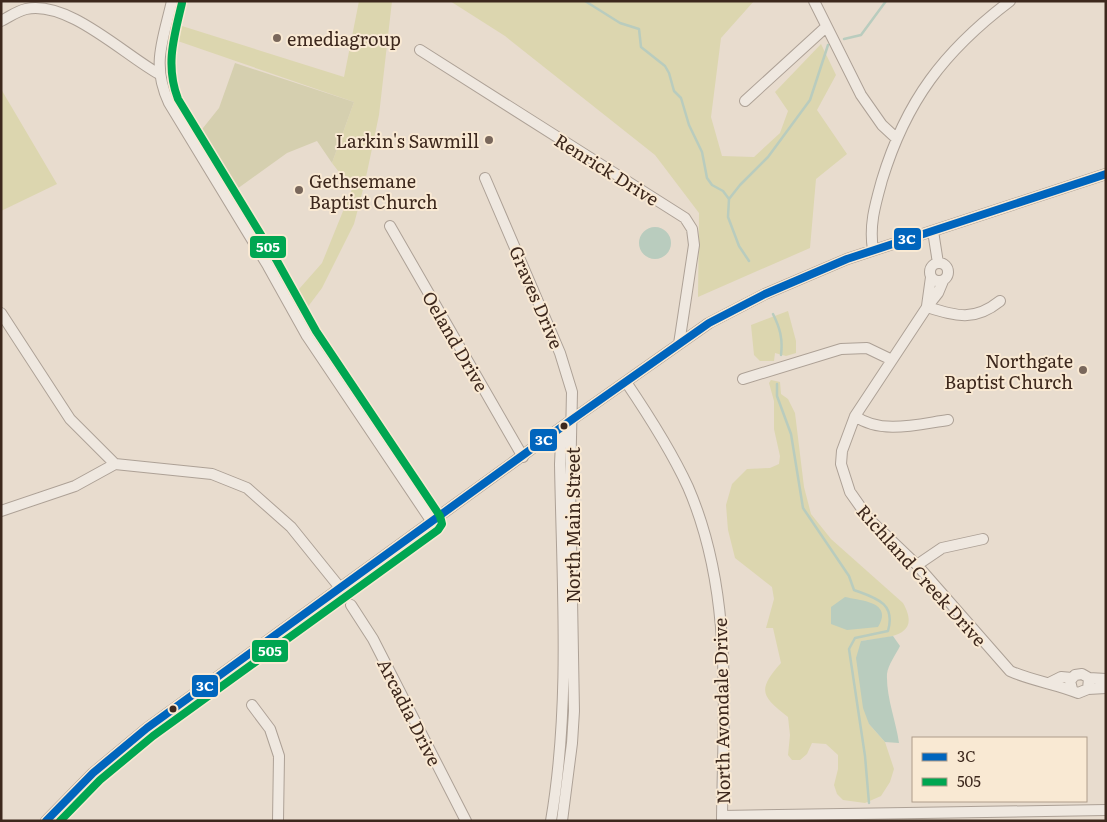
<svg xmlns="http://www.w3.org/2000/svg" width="1107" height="822" viewBox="0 0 1107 822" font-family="Literata,serif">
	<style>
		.green { fill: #dcd6af }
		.cemetery { fill: #d5cfaf }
		.water { fill: #b9ccbe }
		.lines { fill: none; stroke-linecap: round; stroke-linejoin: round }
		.stream { stroke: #b9ccbe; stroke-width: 2.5 }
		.minor-casing { stroke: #ada196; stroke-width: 12 }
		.minor { stroke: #efe8e0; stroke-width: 10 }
		.bus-1-casing { stroke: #f9e9d3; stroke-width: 11 }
		.bus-2-casing { stroke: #f9e9d3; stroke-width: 11 }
		.bus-1 { stroke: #0065bd; stroke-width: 8 }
		.bus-2 { stroke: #00a651; stroke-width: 8 }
		.poi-dot { fill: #79675b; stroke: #f9e9d3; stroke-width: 2 }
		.bus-dot { fill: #3d281d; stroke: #f9e9d3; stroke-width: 2 }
		.labels { text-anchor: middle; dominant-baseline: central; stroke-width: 4; stroke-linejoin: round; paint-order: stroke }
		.poi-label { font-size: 18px; fill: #3d281d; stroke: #f9e9d3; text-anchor: start }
		.street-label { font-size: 18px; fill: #3d281d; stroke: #f9e9d3 }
		.line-badge { stroke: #f9e9d3; stroke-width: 2 }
		.badge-label { font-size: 14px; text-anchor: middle; font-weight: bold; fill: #fff }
	</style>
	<rect width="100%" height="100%" fill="#e8dcce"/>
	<path class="green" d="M359,1H392L379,115L365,182L354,224L322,288L301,316L292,297L322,263L352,189L332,163L354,102L169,38L182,26L344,77Z
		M450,1H754L721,38L711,117L722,156L754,157L780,133L788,111L775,92L821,44L836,75L817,110L847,154L816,179L810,248L698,297L699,213L655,155L505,36Z
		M1,89L57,184L1,211Z
		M788,311L796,341V353L786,356L775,353L774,361H760L754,355L751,325Z
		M771,380L780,382L781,394L788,399L795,413L804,487L811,514L831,539L903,603C923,638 886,637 861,641L869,724L885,742L894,769L890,782L881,796L865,803L843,800L837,794L834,785L838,769V755L826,744L812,743L807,754L800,760H792L788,755L790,735L788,717C761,696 757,690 781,663L773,628H766L774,599L772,587L735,558L728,530L726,505L732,484L747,469L770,468L779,464L780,456L774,429V401L769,383Z"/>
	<path class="cemetery" d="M235,63L354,102L332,163L317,141L287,153L230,194L195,138L219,108Z"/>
	<path class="water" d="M639 243a16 16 0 1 1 32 0a16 16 0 1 1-32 0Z
		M845,597C863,601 893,602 878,627L847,630L831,624V607Z
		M893,636L900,646C896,654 888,665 887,674C886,697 896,721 899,743L885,742L869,724L863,708L856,658L861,641Z"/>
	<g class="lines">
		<path class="stream" d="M585,1L620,23L639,29L641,47L665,66L669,73L674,91L681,98L689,125L702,152L707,178L712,185L723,191L729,199
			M844,39L861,35L886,1
			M749,261L739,246L728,217L729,199L740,185L768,157L810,100L828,45
			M773,314C780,328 783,339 781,355
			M777,384V396L791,434L803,508L849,576L854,590C876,598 896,603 888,631L855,638L849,649L865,756L869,803"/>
		<g class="minor-casing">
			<path id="minor" d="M172,1C163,41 151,64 169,103L268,266L307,336L432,522
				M814,1L861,95L882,125L896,138
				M1,21C9,17 17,11 26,9C68,0 123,54 159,74
				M420,50L685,218L692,229L694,245L679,344
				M745,101L826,27
				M485,178L560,353L572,392L570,484L574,711L572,743L562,821
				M390,226L523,457
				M933,231L938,263
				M873,250C869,225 875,205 882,180C906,101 944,51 1010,1
				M930 272a9 9 0 1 1 18 0a9 9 0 1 1-18 0Z
				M943,281L938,293L927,307L855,416L842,451L841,464L850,492L869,519L917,565L1010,671C1032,681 1057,684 1078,693L1088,689L1089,678L1082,674L1075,675L1070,681L1072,689
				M927,306L931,277
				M927,307C956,316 974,322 1000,301
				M1,313L70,419L115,464L212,474L247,488L291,527L341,589
				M743,379L841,349L867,348L892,360
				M626,382C649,416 671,450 688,487C734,593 723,708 722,821
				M855,416C881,435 919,424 948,420
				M1,511L75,486L115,464
				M917,565L942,548L983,539
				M351,605L373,639L466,821
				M1089,678L1106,679
				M1049,683L1061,677L1072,678
				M1088,689L1106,688
				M252,705L270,729L279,756L278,821
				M722,816L1106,810
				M46,821L93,773L147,728L570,421L709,323L765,294L847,259L1106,174
				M551,821C571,703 562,583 560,464L561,442L570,422"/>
		</g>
		<use href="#minor" class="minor"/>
		<g class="bus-1-casing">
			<path id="bus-1" d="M46,821L93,773L147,728L570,421L709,323L765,294L847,259L1106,174"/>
		</g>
		<g class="bus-2-casing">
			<path id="bus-2" d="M60,821L100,780L153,736L438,530L442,524L440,516L316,331L277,261L178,99C165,65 174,37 182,3"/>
		</g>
		<use href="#bus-1" class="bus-1"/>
		<use href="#bus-2" class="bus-2"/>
	</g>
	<g class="poi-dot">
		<circle cx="277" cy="38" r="5"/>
		<circle cx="489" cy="140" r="5"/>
		<circle cx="299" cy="190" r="5"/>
		<circle cx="1083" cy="370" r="5"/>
	</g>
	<g class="bus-dot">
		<circle cx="564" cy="426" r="4.5"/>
		<circle cx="173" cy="709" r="4.5"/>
	</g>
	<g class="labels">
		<g class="poi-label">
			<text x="287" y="38">emediagroup</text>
			<text x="479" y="140" text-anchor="end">Larkin's Sawmill</text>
			<text x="309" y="180">Gethsemane<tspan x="309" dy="21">Baptist Church</tspan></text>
			<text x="1073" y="360" text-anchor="end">Northgate<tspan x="1073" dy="21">Baptist Church</tspan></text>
		</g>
		<g class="street-label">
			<text transform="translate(607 169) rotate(32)">Renrick Drive</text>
			<text transform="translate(537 297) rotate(67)">Graves Drive</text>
			<text transform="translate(456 341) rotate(60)">Oeland Drive</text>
			<text transform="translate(572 525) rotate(-90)">North Main Street</text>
			<text transform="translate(922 575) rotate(48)">Richland Creek Drive</text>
			<text transform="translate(721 711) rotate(-91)">North Avondale Drive</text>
			<text transform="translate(410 712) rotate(63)">Arcadia Drive</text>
		</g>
	</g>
	<g class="line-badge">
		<rect x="893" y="227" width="29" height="24" rx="5" fill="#0065bd"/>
		<rect x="249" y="235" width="38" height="24" rx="5" fill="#00a651"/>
		<rect x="529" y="428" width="29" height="24" rx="5" fill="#0065bd"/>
		<rect x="251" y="639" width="38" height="24" rx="5" fill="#00a651"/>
		<rect x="191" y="674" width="28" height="24" rx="5" fill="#0065bd"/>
	</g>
	<g class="badge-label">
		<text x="907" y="244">3C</text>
		<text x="268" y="252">505</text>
		<text x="544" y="445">3C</text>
		<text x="270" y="656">505</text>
		<text x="205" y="691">3C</text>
	</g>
	<rect width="1107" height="822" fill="none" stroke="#3d281d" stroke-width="5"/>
	<rect x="912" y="737" width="175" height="65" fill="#f9e9d3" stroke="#ae9c8a"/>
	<rect x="922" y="753" width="25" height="8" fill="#0065bd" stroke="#ae9c8a"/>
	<text x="957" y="762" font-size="15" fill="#3d281d">3C</text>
	<rect x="922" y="778" width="25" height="8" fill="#00a651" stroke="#ae9c8a"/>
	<text x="957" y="787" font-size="15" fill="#3d281d">505</text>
</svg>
